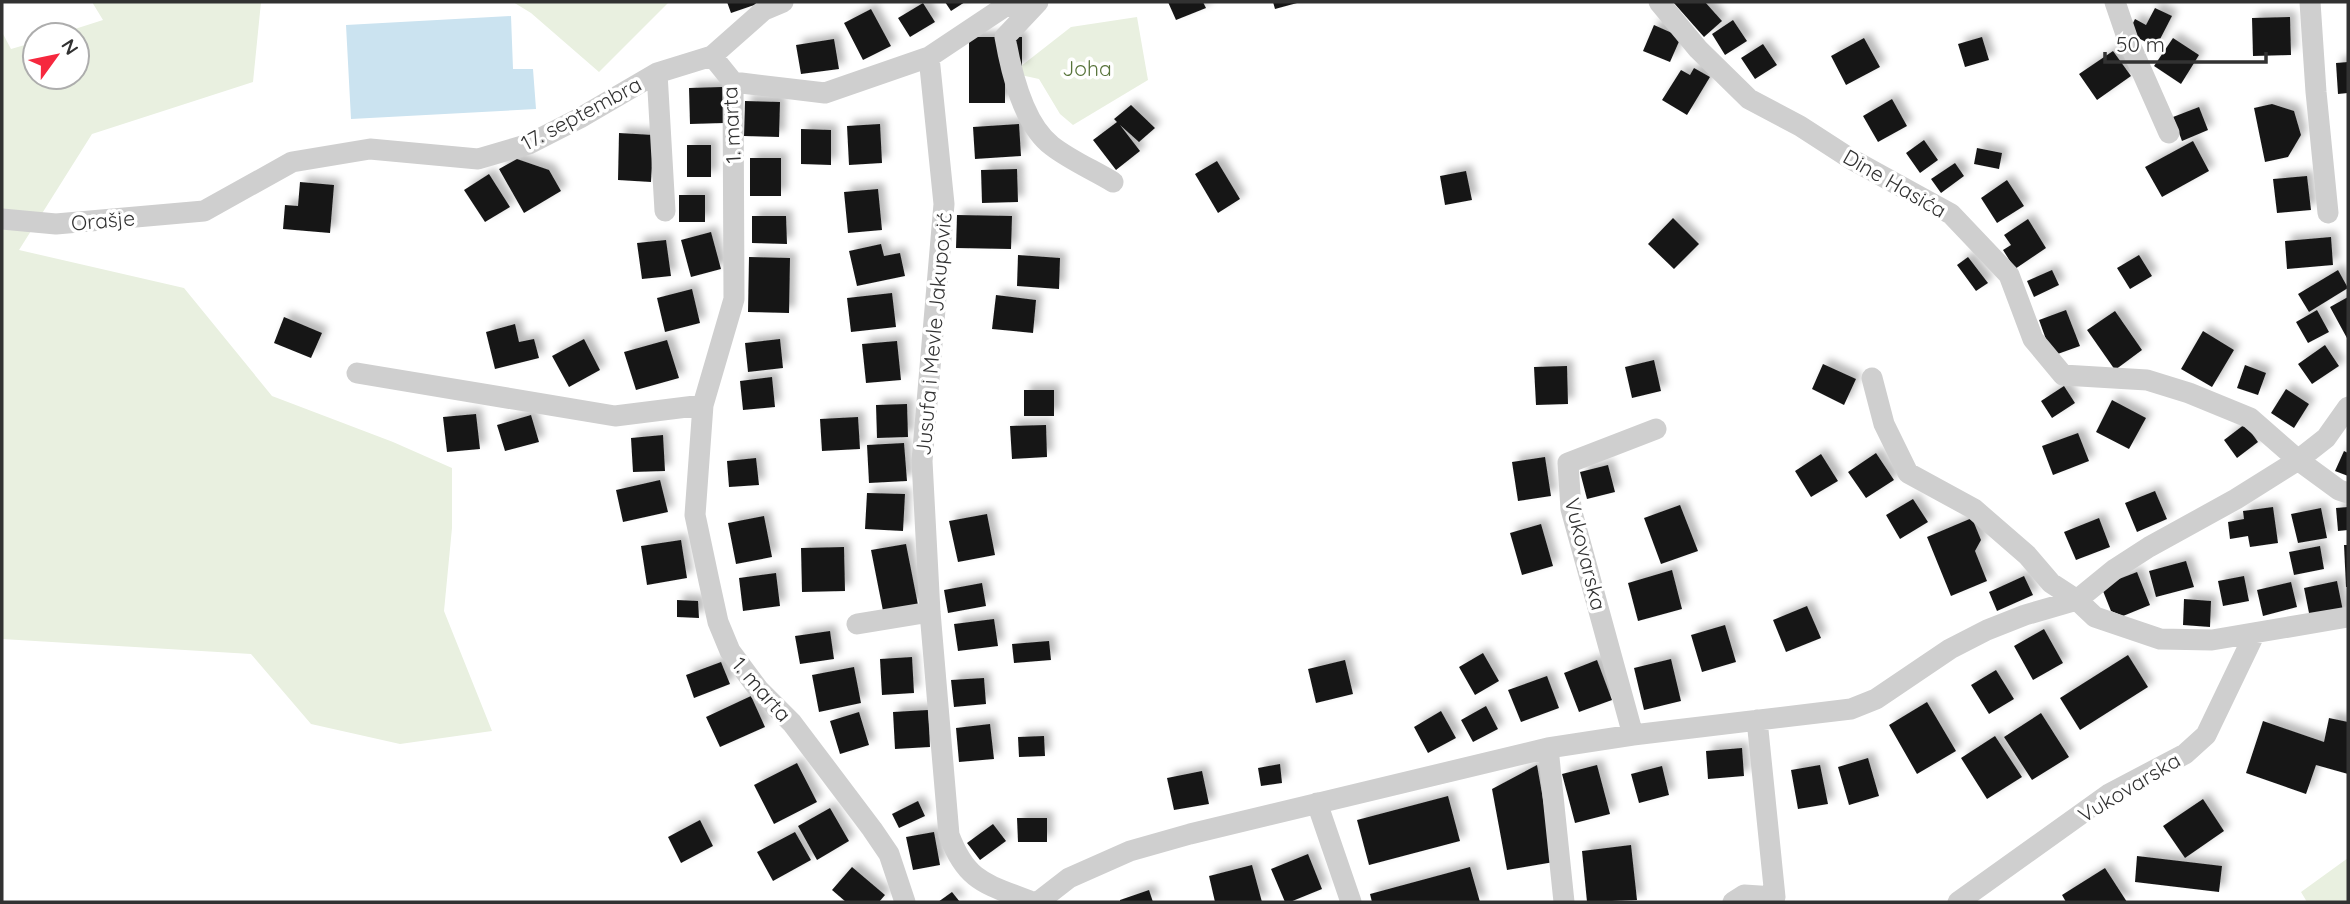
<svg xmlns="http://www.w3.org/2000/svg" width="2350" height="904" viewBox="0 0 2350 904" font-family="Quicksand,sans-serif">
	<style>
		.green { fill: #e9f0e0 }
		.water { fill: #cbe3f0 }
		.building { fill: #191919; filter: url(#shadow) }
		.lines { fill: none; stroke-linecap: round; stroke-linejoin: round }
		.street { stroke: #cfcfcf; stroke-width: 21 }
		.labels { text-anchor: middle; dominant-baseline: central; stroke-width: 7; stroke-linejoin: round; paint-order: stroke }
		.park-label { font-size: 21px; fill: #57733a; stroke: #fff }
		.street-label { font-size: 21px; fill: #323232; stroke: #fff }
	</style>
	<defs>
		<filter id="shadow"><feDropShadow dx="6" dy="-6" stdDeviation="3.5" flood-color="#0004"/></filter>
	</defs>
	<rect width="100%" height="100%" fill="#fff"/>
	<path class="green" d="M92,2H261L253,82L92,134L19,250L184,288L272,396L393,442L452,468V528L444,611L492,731L400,744L311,724L251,654L2,639V32L11,49L35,42V77H77V35H56L103,20Z
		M513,2H669L599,72L531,13Z
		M1137,17L1148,80L1073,125L1060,114L1039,79L1012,73L1071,27Z
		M2348,858V902H2307L2301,892Z"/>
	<path class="water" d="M511,16L513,69H533L536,109L351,119L346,25Z"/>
	<path class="building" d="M727,2H763L731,13Z
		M945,2H965L951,11Z
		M1168,2H1203L1206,8L1176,20Z
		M1273,2H1297V3L1275,9Z
		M1673,2H1705L1722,21L1704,37Z
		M923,3L935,22L910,37L898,18Z
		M2155,8L2172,16L2156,47L2128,33L2135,19L2146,25Z
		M871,9L891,46L863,60L844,23Z
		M2290,17L2291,55L2253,56L2252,18Z
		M1733,20L1747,41L1725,55L1712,34Z
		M1654,25L1681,37L1670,62L1643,51Z
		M969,37H1022V69H1005V103H969Z
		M1982,37L1989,60L1965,67L1958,44Z
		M1864,38L1880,67L1846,85L1831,56Z
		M2173,38L2199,55L2181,84L2154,66Z
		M834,39L839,69L801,74L796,45Z
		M1763,44L1777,65L1755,79L1741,58Z
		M2113,51L2131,76L2097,100L2079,74Z
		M2348,62V93L2338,94L2336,63Z
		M1694,68L1710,77L1687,115L1662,100L1681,70L1690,75Z
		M722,87L724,123L690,124L689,88Z
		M1892,99L1907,126L1878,142L1863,116Z
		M745,101L780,102L779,137L744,136Z
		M2272,104L2294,111L2301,135L2288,157L2265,162L2254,108Z
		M1131,105L1155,128L1139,142L1120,125L1140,151L1116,170L1093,140L1117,122L1114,119Z
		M2199,107L2208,130L2182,141L2173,117Z
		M880,124L882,163L849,165L847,126Z
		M1019,124L1021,156L975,159L973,127Z
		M801,129L831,130V165L801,164Z
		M619,133L653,135L651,182L618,180Z
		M1924,140L1938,160L1920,173L1906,153Z
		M2193,141L2209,171L2162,197L2145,167Z
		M687,145H711V177H687Z
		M1977,148L2002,153L1999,169L1974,164Z
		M750,158H781V196H750Z
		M517,159L549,170L561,191L524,213L499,169Z
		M1217,161L1240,199L1218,213L1195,174Z
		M1955,163L1964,176L1941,193L1931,179Z
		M1017,169L1018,202L982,203L981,170Z
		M1466,171L1472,200L1445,205L1440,176Z
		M489,174L510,207L485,222L464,190Z
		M2307,176L2311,210L2277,213L2273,179Z
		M2007,180L2024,206L1997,223L1981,198Z
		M300,182L334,185L330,233L283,229L285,205L298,206Z
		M878,189L882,230L848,233L844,192Z
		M679,195H705V222H679Z
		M957,215L1012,216L1011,249L956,248Z
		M752,216H786L787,244L752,243Z
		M1673,218L1699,244L1674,269L1648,244Z
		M2028,219L2046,248L2015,269L2003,250L2011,245L2004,235Z
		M711,232L721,269L691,277L681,240Z
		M2331,237L2333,265L2287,269L2285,241Z
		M666,240L671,276L642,279L637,243Z
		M881,244L884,256L900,253L905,276L857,286L849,251Z
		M1018,255L1060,258L1059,289L1017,286Z
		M2139,255L2152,276L2130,289L2117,268Z
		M749,257L790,258L789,313L748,312Z
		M1968,257L1988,283L1976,291L1957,265Z
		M2052,270L2059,285L2034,297L2027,281Z
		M2338,270L2348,288L2309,312L2298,294Z
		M692,289L700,323L665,332L657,298Z
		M892,293L896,327L851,332L847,298Z
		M996,295L1036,300L1033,333L992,329Z
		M2348,297V340L2330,307Z
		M2066,310L2080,346L2052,356L2039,320Z
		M2317,310L2329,332L2308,343L2296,322Z
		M2115,311L2142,350L2115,370L2087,330Z
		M284,317L322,333L311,358L274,343Z
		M515,324L519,342L534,339L539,358L495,369L486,332Z
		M2203,331L2234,350L2212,387L2181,369Z
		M584,339L600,370L569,387L552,356Z
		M780,339L783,368L748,372L745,343Z
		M667,340L679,378L636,390L624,352Z
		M897,341L901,380L866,383L862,344Z
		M2325,345L2339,366L2312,384L2298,364Z
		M1654,360L1661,391L1632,398L1625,367Z
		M1823,364L1856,379L1844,405L1812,389Z
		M2245,365L2266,373L2258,395L2237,388Z
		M1567,366L1568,404L1536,405L1534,367Z
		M772,377L775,407L743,410L740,381Z
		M2064,386L2075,403L2052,418L2041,401Z
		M2286,389L2309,404L2294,428L2271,413Z
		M1024,390H1054V416H1024Z
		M2112,400L2146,418L2129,449L2096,432Z
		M907,404L908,437L877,438L876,405Z
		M476,414L480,449L447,452L443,417Z
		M531,415L539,442L505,451L497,425Z
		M858,417L860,449L822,451L820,419Z
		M2245,424L2258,442L2237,458L2224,440Z
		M1046,425L1047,457L1012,459L1010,426Z
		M2078,433L2089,461L2053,475L2042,446Z
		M663,435L665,471L633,472L631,438Z
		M904,443L907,481L869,483L867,445Z
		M2344,451L2348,453V476L2335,471Z
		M1876,453L1894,480L1866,498L1848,472Z
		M1821,454L1838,481L1811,497L1795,471Z
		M1545,457L1551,496L1518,501L1512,462Z
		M756,458L759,485L729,487L727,461Z
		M1608,465L1615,492L1587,499L1580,472Z
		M660,480L668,512L623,522L616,490Z
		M2155,491L2167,519L2137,532L2125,503Z
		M867,493L905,494L903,531L865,529Z
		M1913,499L1928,522L1900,539L1886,515Z
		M1680,505L1698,551L1661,564L1644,518Z
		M2273,507L2278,543L2250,547L2248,536L2230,539L2228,522L2244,519L2243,511Z
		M2348,507V530L2338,531L2336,508Z
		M2321,508L2327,538L2298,543L2291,514Z
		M987,514L995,555L958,562L949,521Z
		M764,516L772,557L736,564L728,523Z
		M1972,518L1981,540L1975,551L1987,581L1951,596L1927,537Z
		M2099,518L2110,547L2076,560L2064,532Z
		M1541,524L1553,566L1522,575L1510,533Z
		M681,540L687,578L647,585L641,546Z
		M906,544L918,605L883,611L871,550Z
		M2344,545H2348V587H2346Z
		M2320,546L2324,569L2294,575L2289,552Z
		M844,547L845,591L802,592L801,548Z
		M2186,561L2194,587L2156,597L2149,571Z
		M1672,570L1682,609L1638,621L1628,583Z
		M2137,572L2150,605L2123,616L2111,611L2101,586Z
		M776,573L780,606L743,611L739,578Z
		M2024,576L2033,595L1997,611L1989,592Z
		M2244,576L2249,601L2223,606L2218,581Z
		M2337,581L2344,616L2311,623L2304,588Z
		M2291,582L2297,607L2263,616L2257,590Z
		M982,583L986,606L948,613L944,590Z
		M2184,599L2211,601L2210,627L2183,625Z
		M677,600L698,601L699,618L677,617Z
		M1807,606L1821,638L1786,652L1773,620Z
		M994,619L998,646L958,651L954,624Z
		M1725,625L1736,662L1702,672L1691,635Z
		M2044,629L2063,663L2033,680L2014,646Z
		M830,631L834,659L800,664L795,636Z
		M1049,641L1051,660L1014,663L1012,644Z
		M1483,653L1499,681L1475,695L1459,667Z
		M2128,655L2148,687L2080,730L2060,698Z
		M912,657L914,693L882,695L880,659Z
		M1671,659L1681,701L1644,710L1634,668Z
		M1345,660L1353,694L1316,703L1308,669Z
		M1597,660L1612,700L1579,712L1564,673Z
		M721,662L730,684L694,698L686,675Z
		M854,667L861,703L819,712L812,675Z
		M1996,670L2014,699L1989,714L1971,685Z
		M1547,676L1559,708L1521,722L1508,690Z
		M984,678L986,704L954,707L951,680Z
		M751,696L765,727L720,747L706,717Z
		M1927,702L1956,751L1917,774L1889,725Z
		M1486,706L1498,729L1473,742L1461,720Z
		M928,710L930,747L895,749L893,712Z
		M1441,711L1456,738L1428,753L1414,727Z
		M859,712L869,745L840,754L830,721Z
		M2041,713L2069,757L2032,780L2004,737Z
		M2329,718L2348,722V774L2316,765L2306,794L2246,773L2263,721L2324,742Z
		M990,724L994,759L959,762L956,728Z
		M1044,736L1045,756L1019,757L1018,737Z
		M1995,736L2022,777L1987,799L1961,758Z
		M1742,748L1744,776L1708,779L1706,751Z
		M1868,758L1879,796L1849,805L1838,767Z
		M797,763L817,802L774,824L754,785Z
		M1280,764L1282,783L1261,786L1258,768Z
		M1537,765L1554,862L1507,870L1492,789Z
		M1597,765L1610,814L1575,823L1562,774Z
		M1820,765L1828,804L1798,809L1791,770Z
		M1662,766L1669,795L1639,803L1631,774Z
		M1202,771L1209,804L1174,810L1167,778Z
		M1448,796L1460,841L1369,865L1357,820Z
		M2203,799L2224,831L2185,858L2163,826Z
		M918,801L925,816L899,828L892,814Z
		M830,808L849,841L817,860L798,826Z
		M1017,818H1047V842H1018Z
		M700,820L713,846L681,863L668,837Z
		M993,824L1006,841L980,860L967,843Z
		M795,832L811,860L773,881L757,852Z
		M934,832L940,865L913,870L906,837Z
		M1631,845L1637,900L1587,902L1582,851Z
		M1308,854L1322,889L1290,902H1285L1271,869Z
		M2137,856L2222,866L2219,892L2135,882Z
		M1252,865L1262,902H1215L1209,876Z
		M852,867L885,895L879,902H846L832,890Z
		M1470,867L1480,902H1372L1370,894Z
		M2105,868L2127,902H2066L2062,895Z
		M1149,890L1153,902H1120V900Z
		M952,892L960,902H938Z"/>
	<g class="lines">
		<path class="street" d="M1038,2L1005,37C1011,71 1023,124 1052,146C1070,160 1093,170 1113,182
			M1659,2L1698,49L1749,99L1800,126L1851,159L1951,214L2009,275L2033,339L2063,375L2147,380L2189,393L2250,418L2298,460L2339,490L2348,493
			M2115,2L2128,40L2169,133
			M2310,2L2316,92L2328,213
			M712,56L733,82L734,299L703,405L695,515L709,581L718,622L730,651L759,690L792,723L872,829L889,854L905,902
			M929,57L944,204L922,461L930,612L949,835C967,883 987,884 1032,902
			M657,73L665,211
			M733,82L825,93L929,57L1004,7L1022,2
			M2,219L56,224L204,211L292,162L370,149L478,159L529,144L580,118L657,73L712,56L764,10L783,2
			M357,373L615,416L703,405
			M1872,378L1884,424L1908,473L1974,509L2027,555L2051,583L2077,600L2095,617L2160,639L2212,640L2348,617
			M857,624L930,612
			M1633,735L1571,509L1568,463L1656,429
			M1548,748L1564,902
			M1317,803L1351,902
			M1038,902L1069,878L1130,851L1190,834L1548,748L1633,735L1851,709L1876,699L1950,649L1987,630L2025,615L2077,600L2115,569L2149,547L2236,499L2298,460L2326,438L2348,407
			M1733,902L1744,895L1775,897L1757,720
			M1958,902L2109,794L2185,754L2206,735L2255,633"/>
	</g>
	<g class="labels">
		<g class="park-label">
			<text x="1087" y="68">Joha</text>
		</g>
		<g class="street-label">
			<text transform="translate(581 113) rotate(-28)">17. septembra</text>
			<text transform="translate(731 125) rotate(-93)">1. marta</text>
			<text transform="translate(1895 183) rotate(30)">Dine Hasića</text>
			<text transform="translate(103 220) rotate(-5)">Orašje</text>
			<text transform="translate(933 334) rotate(-85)">Jusufa i Mevle Jakupović</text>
			<text transform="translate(1586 554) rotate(76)">Vukovarska</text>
			<text transform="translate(762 689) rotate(49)">1. marta</text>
			<text transform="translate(2129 787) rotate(-31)">Vukovarska</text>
		</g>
	</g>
	<rect width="2350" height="904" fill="none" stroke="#323232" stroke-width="7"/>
	<g transform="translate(56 56) rotate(57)"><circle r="33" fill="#ffffff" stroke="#adadad" stroke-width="2"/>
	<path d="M0-5L12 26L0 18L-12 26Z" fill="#f6283e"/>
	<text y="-10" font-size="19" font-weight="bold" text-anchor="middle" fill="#323232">N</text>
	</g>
	<path d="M2105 52v10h161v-10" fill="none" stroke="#323232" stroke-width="3.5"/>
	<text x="2116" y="52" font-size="21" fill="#323232" stroke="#ffffff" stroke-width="5" paint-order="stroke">50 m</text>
</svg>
